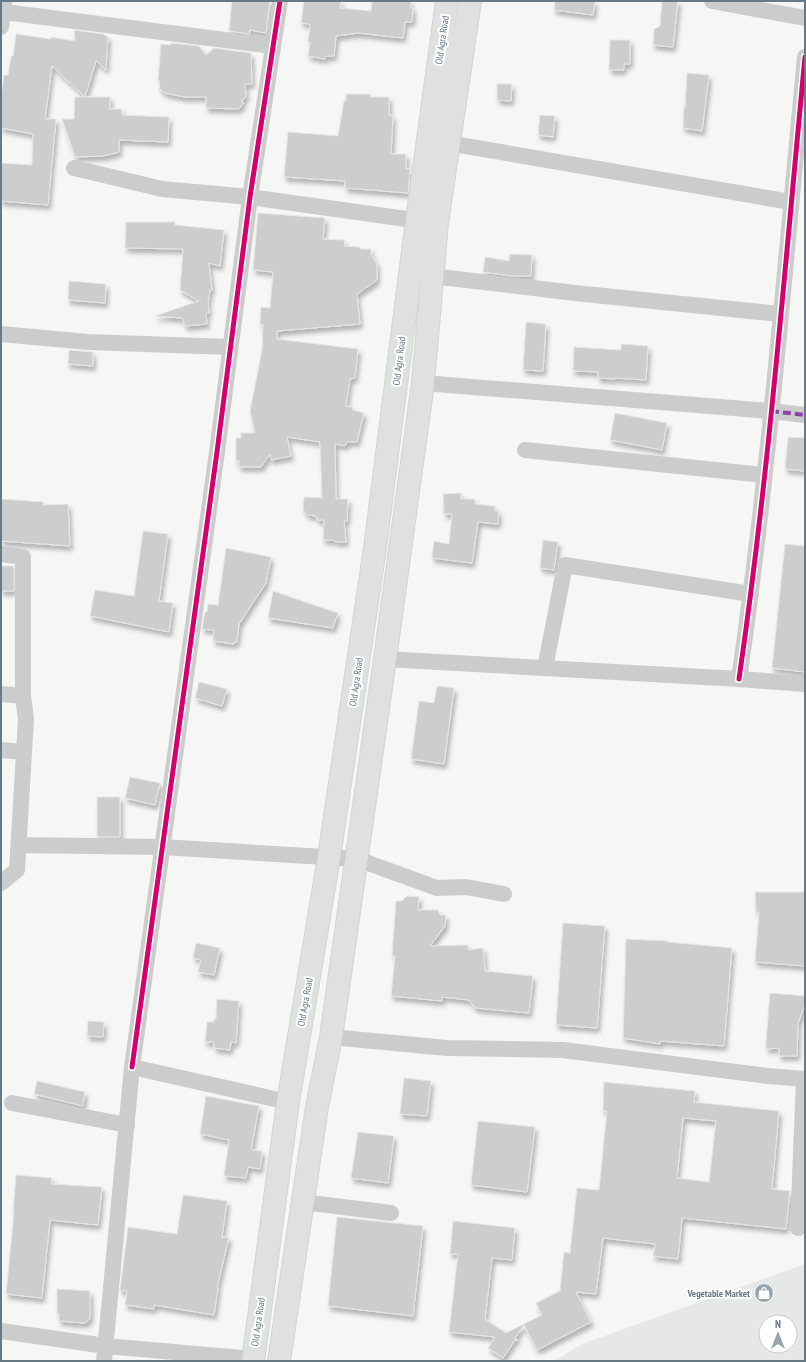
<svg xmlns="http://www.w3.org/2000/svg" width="806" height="1362" viewBox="0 0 806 1362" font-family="'PT Sans Narrow',sans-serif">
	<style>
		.built { fill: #e6e8e8; fill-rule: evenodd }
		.building { fill: #cccece; stroke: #e6e6e5; fill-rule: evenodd; filter: url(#shadow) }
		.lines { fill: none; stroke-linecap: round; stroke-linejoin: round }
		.highway-casing { stroke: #d3d4d4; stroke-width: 24 }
		.street { stroke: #cbcccc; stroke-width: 16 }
		.highway { stroke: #dfe0e0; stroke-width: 22 }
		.quiet { stroke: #8e44ad; stroke-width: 4; stroke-dasharray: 8 4; stroke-linecap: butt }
		.cycleway-casing { stroke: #fff; stroke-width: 8 }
		.cycleway { stroke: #d6006c; stroke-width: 5 }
		.labels { text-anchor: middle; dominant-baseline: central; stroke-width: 4; stroke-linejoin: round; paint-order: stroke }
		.street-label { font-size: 10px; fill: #667985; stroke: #fff }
		.poi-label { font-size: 10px; font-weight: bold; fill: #667985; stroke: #fff; text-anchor: end }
	</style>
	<defs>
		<filter id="shadow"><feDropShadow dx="2.5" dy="4.5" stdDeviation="2" flood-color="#0004"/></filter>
	</defs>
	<rect width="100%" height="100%" fill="#f6f6f5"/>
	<path class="built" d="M805,1264V1361H555L582,1344ZM766,1322H790V1346H766Z"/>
	<path class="building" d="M232,1H270L266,33L250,30V34L229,31Z
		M304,1H341L340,8L371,11L372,1H411L410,8H413L412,22H405L403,38L358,33L336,36L334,56H326L325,59L308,56L310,42H308L310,24L301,23Z
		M555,1H595L593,15L554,10Z
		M662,1H678L673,47L653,45L654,29L660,26Z
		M74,30L103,34L108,37L106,70L96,61L85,97L52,66L45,119H56L48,205L1,201V163L32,165L33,134L1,128V97L4,75H8L11,56H13L16,34L51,39V37L75,41Z
		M610,40H630V64H624V70H609Z
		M171,43L199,46L206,55L214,48L251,53L252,84H245L246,97L242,100L243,103L239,109L206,108V97H184L165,93L159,89L160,82L158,80L161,44L171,45Z
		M687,73L709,75L702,131L683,128L684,107H685Z
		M497,84H512L511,101L497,100Z
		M346,94H370V97H389V115L393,116L391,154H406V169H410L408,193L345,188V181L284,177L288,132L338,136L344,101L346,100Z
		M75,97H110V109H122V115L169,117L168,142L119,140V152L103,156L75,157L62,119H74Z
		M540,115L555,116L553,137L538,135Z
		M258,213L325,218L323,239L345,240L344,246L360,247L361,249H371V254L377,264V280L357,294L360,324L277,331V339L358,349L355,378L350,379L346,406L352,407L353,410L364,413L357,442H347L345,446L335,444L336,499H348L347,521H344L346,542H336L333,540H323L324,520H317L316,516L308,515L303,510L304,497L322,498L320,442L287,437L291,456L271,460L270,454L261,467H239V461H236V438H241V433H255L250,411L262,350L263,324H260L261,307L270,308L273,272L253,270Z
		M126,222H175V225L224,230L220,266L209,263L212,290H210L208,303L209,313L206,314L207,324L185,326L182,318L155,316L199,301L180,290L183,249L125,248Z
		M510,254L532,255L531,276H512L483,272L485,257L509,261Z
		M69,281L106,284L105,303L68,300Z
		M526,322L546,324L543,371L523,370Z
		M621,344L648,346L646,380L615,378V379L598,378V372L573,371L574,347L621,350Z
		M69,350L93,352V366L68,364Z
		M615,413L667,423L662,450L610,440Z
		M788,437L805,438V471L785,469Z
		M461,493V499H475V504L495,506V511H499L498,524L478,522L472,563L432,558L434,541L449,544L452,514H444L443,494Z
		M1,499L44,502L43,505L68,504L70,546L1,541Z
		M143,531L168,534L159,601L173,603L169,632L90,616L95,590L134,596Z
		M543,540L558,542L554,570L540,568Z
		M785,544L805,546V672L772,668Z
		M226,548L271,557L266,583L239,624L237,642H234V644L213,641L214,630L202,629L205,612H207L208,604L218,605Z
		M1,566H14V591H1Z
		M273,591L338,613L333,628L268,618Z
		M199,682L227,689L222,706L195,698Z
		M437,686L454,688L444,764L411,759L419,701L434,703Z
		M130,777L160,783L155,805L125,798Z
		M97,797H120V837H98L97,834Z
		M755,892H805V966L755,962L759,912H756Z
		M407,896L419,897L418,910H438L440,915H446L445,926L430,946L468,945V950L483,948L485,971L533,976L529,1013L475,1008L469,1000L442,997V1001L391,996L395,956H392L396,901H402Z
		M563,923L605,926L597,1028L556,1025Z
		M626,939L668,941V942L732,948L724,1046L660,1041V1044L623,1038Z
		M196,943L220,948L214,975L198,972L201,960L193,958Z
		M770,993L805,996V1004L798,1024L797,1056H779V1048L766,1049V1042Z
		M217,999L239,1001L236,1043L231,1042L230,1050L214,1048V1042H205L207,1022H214V1019H216Z
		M88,1021L104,1022L103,1037L87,1036Z
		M404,1078L431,1081L427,1116L400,1114Z
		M37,1081L85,1092L83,1106L34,1094Z
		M604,1082L695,1091L694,1102L779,1111L772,1189L790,1191L786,1229L682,1218L678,1259L653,1256L655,1244L603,1238L596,1294L576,1292L591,1322L537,1350L524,1325L515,1338L518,1340H515L503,1358L488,1348L495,1337L449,1332L458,1254H450L453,1221L515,1228L512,1260L492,1258L485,1319L506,1333L542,1315L536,1303L560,1291L564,1252L570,1253L577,1188L599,1190L607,1111H603ZM683,1118L716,1121L709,1182L677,1178Z
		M206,1096L259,1106L251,1150L262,1151L260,1169L248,1167L246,1178L224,1176L229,1140L200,1134Z
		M478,1121L535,1127L527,1192L471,1185Z
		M358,1132L394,1136L388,1183L351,1178Z
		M16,1175L52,1178L51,1184L102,1187L98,1225L50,1220L42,1298L6,1294L14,1212H13Z
		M183,1195L227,1201L222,1237H229L217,1288H218L214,1315L154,1305V1309L125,1305L127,1291L120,1290L128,1227L177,1234Z
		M337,1217L423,1226L413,1316L328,1306Z
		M57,1289L90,1291V1319L85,1323L59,1321V1314L57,1313Z"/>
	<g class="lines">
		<g class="highway-casing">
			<path id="highway" d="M253,1361L288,1102L329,857L375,548L417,220L447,1
				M279,1361L317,1107L331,1037L385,659L423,383L437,223L470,1"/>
		</g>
		<path class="street" d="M4,1V12L273,46
			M712,1L805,18
			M1,12H4L1,27
			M448,143L791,202
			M74,168L162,189L250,197L428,222
			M432,276L575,293L780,314
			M1,334L88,342L230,347
			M423,383L771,411L805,415
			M525,450L764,475
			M1,554L23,557V696L26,719L17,870L1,883
			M385,659L739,679L805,684
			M545,668L565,565L751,594
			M739,679C769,473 785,265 805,57
			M1,694L23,696
			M1,750L24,752
			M19,845L162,847L357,859L437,888L466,887L504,894
			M331,1037L447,1048L563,1050L768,1076L805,1079
			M132,1067L217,452L250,197L280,1
			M12,1103L127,1125
			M303,1202L391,1213
			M798,1228L804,1079
			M1,1331L106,1346L253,1359
			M104,1361L132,1067L288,1102"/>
		<use href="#highway" class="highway"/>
		<path class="quiet" d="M771,411L805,415"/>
		<g class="cycleway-casing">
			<path id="cycleway" d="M739,679C769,473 785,265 805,57
				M132,1067L217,452L250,197L280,1"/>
		</g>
		<use href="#cycleway" class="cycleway"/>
	</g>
	<defs>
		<g id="shop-disc" transform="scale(1)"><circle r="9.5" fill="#98a5ac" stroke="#fff"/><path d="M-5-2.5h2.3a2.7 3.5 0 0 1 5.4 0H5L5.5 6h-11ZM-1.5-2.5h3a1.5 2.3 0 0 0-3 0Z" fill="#fff"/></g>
	</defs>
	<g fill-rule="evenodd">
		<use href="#shop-disc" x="764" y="1293"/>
	</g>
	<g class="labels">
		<g class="street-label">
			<text transform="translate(442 40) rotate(-82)">Old Agra Road</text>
			<text transform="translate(399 361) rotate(-83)">Old Agra Road</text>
			<text transform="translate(356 682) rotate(-82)">Old Agra Road</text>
			<text transform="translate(305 1002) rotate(-80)">Old Agra Road</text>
			<text transform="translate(258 1322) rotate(-82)">Old Agra Road</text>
		</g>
		<g class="poi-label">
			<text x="750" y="1293">Vegetable Market</text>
		</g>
	</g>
	<rect width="806" height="1362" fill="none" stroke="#667985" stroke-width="4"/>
	<g transform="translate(778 1334)"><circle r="19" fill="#ffffff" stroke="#c2c9ce"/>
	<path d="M0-3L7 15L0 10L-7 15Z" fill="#98a5ac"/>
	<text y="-6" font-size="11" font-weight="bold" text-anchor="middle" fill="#667985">N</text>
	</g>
</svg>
